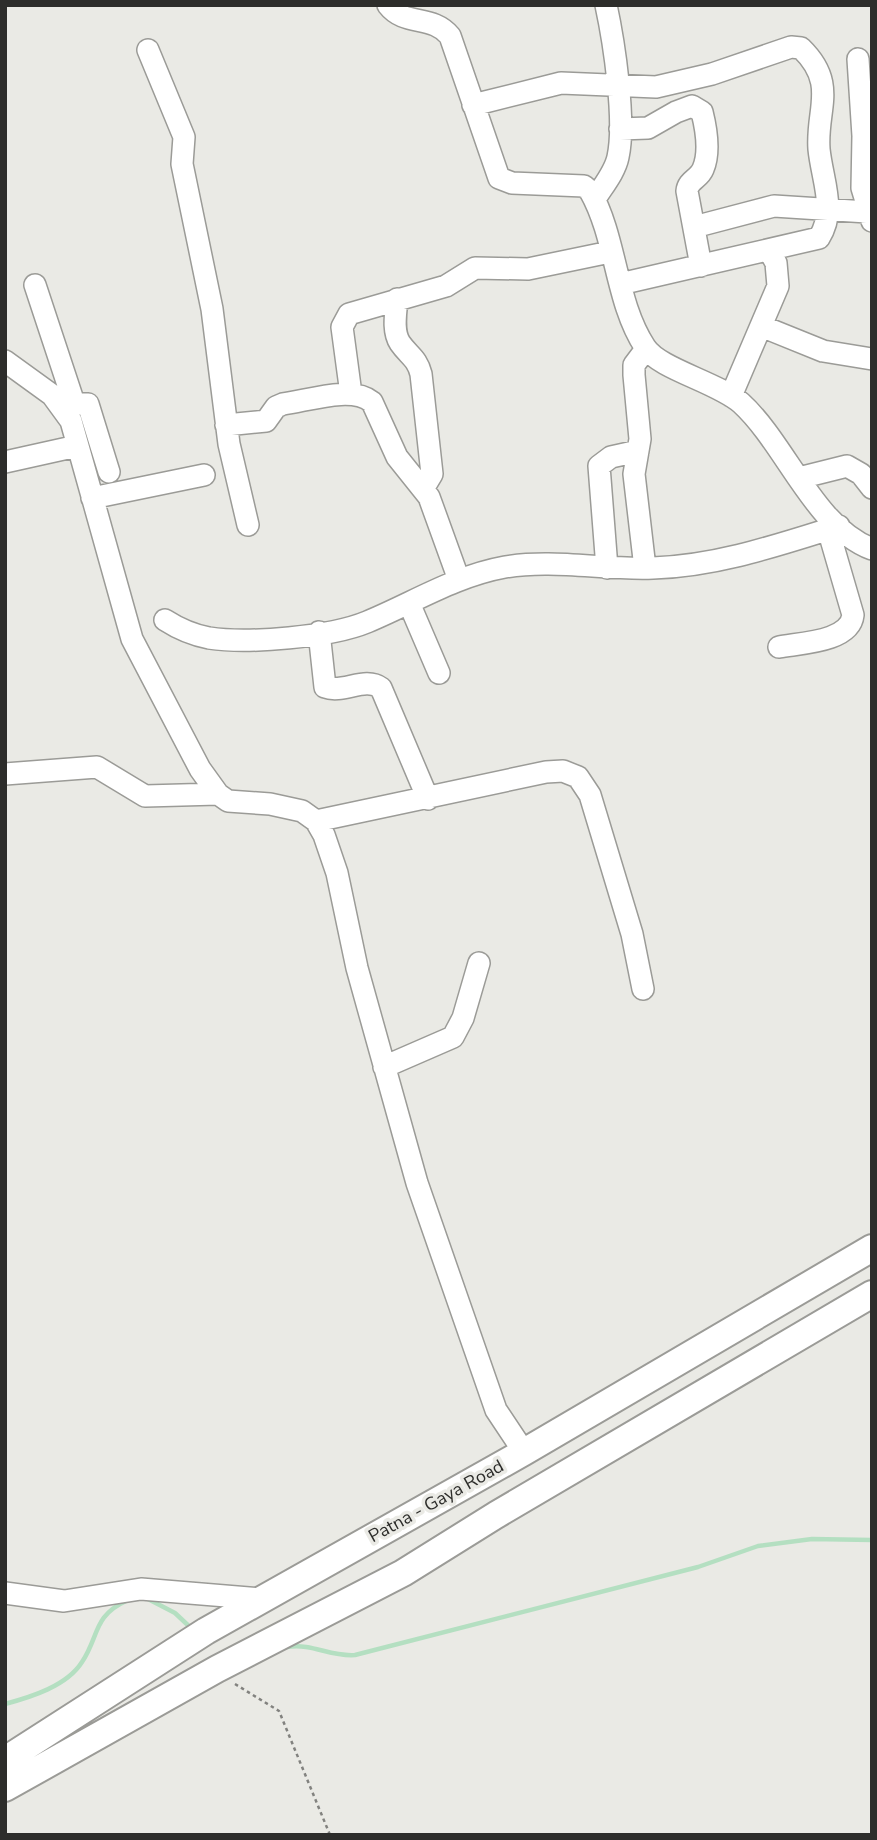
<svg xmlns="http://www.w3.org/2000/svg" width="877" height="1840" viewBox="0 0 877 1840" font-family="'Nunito Sans',sans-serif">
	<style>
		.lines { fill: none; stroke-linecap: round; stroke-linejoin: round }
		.stream { stroke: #b4dfc1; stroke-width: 4.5 }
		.minor-casing { stroke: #9b9b97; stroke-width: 24 }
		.major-casing { stroke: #9b9b97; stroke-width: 30 }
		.path { stroke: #82827f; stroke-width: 2.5; stroke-dasharray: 3.5 3.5; stroke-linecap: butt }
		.minor { stroke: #fff; stroke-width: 21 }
		.major { stroke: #fff; stroke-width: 26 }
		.labels { text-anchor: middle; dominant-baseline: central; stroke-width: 7; stroke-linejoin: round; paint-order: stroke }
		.street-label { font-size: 18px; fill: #2d2d2b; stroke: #eaeae5 }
	</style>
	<rect width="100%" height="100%" fill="#eaeae5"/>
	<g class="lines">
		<path class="stream" d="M148,1599L175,1613L192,1629
			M287,1647C313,1643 330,1657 355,1655L698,1567L758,1546L812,1539L872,1540
			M5,1704C31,1697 67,1686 82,1662C99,1637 93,1616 126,1601"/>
		<g class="minor-casing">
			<path id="minor" d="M388,5C405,27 432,14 450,36L499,178L512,183L584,186L590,191C617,239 615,301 645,347C659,369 717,382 741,403C786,444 814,527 872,549
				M148,50L184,137L182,164L212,309L229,444L248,525
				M858,59L863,136L862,188L872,221
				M473,105L561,83L656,87L712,74L791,47L801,48C838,84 816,109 819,149C822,180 837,210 819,238L620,284
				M620,129L648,128L676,112L692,106L702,112C706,128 710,153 703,169C699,179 688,180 687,191L701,266
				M595,199C603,186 615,172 618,157C626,121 614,42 606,5
				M694,227L774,206L867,212
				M35,285L74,403
				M397,299C396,312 392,331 400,343C409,356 417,358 421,374L432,474L423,489
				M761,326L823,351L872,359
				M5,361L52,395L71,421L132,639L200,769L218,794L228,801L270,804L302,811L316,821L324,835L337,873L357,968L417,1183L496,1410L524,1452
				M351,394L342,327L349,314L446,286L475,268L528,269L610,252
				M731,396L778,286L776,263L769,250
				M60,403L88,404L109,472
				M226,425L266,421L276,407L283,404C307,401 352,385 372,402L397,457L429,497L459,580
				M5,462L77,446
				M799,478L847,466L861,474L872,488
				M92,498L204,475
				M607,568L599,466L611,457L638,451
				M645,568L634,474L640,439L634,375V365L646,349
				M409,603L439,673
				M165,620C179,629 193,635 209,638C248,644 331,637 367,622C413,603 455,576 505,567C553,559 604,570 653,568C717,566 778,545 839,526
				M319,632L325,687C343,694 365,676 381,688L428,799
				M779,647C800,643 850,642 853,615L828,529
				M5,774L97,767L145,796L218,794
				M316,821L546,772L563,771L578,777L590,795L632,934L643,989
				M384,1067L453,1037L463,1018L479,963
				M5,1593L64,1601L141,1589L261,1599"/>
		</g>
		<g class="major-casing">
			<path id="major" d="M5,1760L206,1631L524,1452L872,1248
				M5,1788L217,1669L403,1573L496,1515L872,1294"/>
		</g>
		<path class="path" d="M235,1684L279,1711L330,1835"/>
		<use href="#minor" class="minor"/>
		<use href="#major" class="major"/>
	</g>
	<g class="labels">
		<g class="street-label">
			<text transform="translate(436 1501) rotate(-29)">Patna - Gaya Road</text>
		</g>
	</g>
	<rect width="877" height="1840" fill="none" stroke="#2d2d2b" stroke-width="14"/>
</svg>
